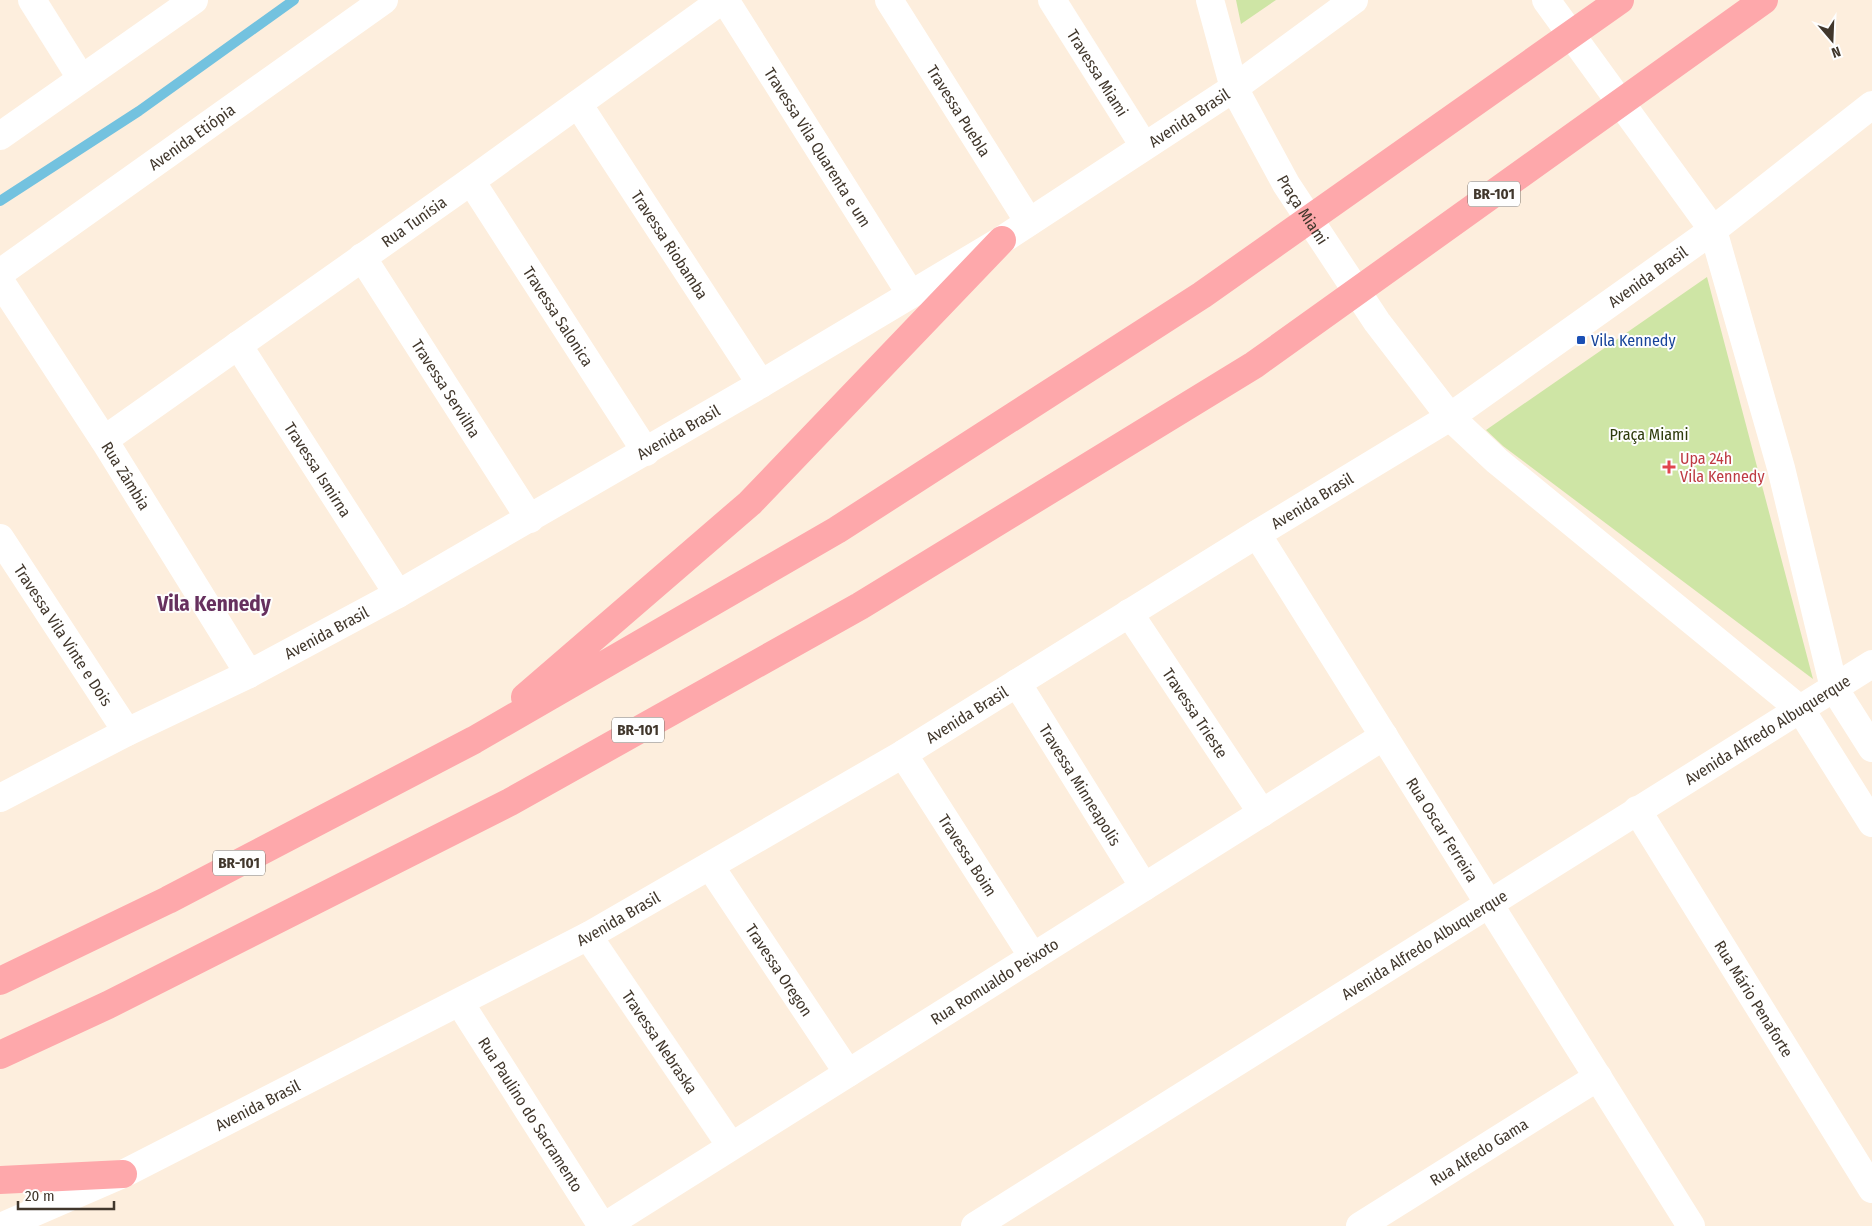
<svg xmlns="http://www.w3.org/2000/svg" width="1872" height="1226" viewBox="0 0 1872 1226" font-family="'Fira Sans Condensed',sans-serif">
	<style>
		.green { fill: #cee5a5 }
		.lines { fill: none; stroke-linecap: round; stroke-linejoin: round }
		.stream { stroke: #73c2df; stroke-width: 10 }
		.minor { stroke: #fff; stroke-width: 28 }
		.highway { stroke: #fea8ab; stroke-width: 28 }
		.transit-dot { fill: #1a4fb4; stroke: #fefefe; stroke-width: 2 }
		.health-dot { fill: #e0444e; stroke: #fefefe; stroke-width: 2 }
		.labels { text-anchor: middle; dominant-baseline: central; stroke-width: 4; stroke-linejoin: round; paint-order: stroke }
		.shield { fill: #fefefe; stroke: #7a736b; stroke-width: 1 }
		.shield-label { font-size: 15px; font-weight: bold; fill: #41372c }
		.street-label { font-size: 16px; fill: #41372c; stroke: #fefefe }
		.transit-label { font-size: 16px; fill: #164399; stroke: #fefefe; text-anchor: start }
		.park-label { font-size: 16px; fill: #2e3b0c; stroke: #fefefe }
		.health-label { font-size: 16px; fill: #be3a42; stroke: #fefefe; text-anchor: start }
		.district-label { font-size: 21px; font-weight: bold; fill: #66305e; stroke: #fefefe }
	</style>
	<rect width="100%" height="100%" fill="#fdeedd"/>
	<path class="green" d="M1236,0H1276L1241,24Z
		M1707,277L1813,679L1503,446L1486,430Z"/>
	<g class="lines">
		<path class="stream" d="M0,201L139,111L294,0"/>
		<g class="minor">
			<path d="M32,0L81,78"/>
			<path id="s1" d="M725,0L910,293"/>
			<path id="s2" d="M889,0L1029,222"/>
			<path id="s3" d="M1052,0L1144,146"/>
			<path id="s4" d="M1210,0L1234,88L1286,184L1377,322L1450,417L1497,461L1801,710L1872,823"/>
			<path d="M1546,0L1713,230L1781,468L1834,688L1872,748"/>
			<path id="s5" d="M578,104L761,384"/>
			<path d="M0,136L194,0"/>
			<path id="s6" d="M471,181L646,452"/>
			<path id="s7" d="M362,257L530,519"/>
			<path id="s8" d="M0,273L384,0"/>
			<path id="s9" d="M0,281L104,440L249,674"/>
			<path id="s10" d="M238,345L398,594"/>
			<path id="s11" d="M104,440L471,181L722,0"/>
			<path id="s12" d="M1257,534L1691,1226"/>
			<path id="s13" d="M0,538L127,732"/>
			<path id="s14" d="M1129,613L1262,813"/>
			<path id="s15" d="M1017,683L1144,887"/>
			<path id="s16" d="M903,754L1033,957"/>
			<path id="s17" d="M0,798L127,732L249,674L398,594L761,384L1002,240L1234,88L1354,0"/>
			<path id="s18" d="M1637,810L1872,1189"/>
			<path id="s19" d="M710,866L848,1073"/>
			<path id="s20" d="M588,936L731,1146"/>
			<path id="s21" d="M460,1003L602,1226"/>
			<path id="s22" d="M3,1226L123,1174L588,936L903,754L1257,534L1450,417L1713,230L1872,105"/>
			<path id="s23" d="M605,1226L1384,736"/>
			<path id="s24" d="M975,1226L1872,664"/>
			<path id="s25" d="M1360,1226L1598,1077"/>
		</g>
		<path class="highway" d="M525,697L750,503L1002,240
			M0,981L168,900L474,740L837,530L1202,295L1620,0
			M0,1055L108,1005L510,802L860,606L1254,365L1764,0
			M0,1180L123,1174"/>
	</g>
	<rect class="transit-dot" x="1576" y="335" width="10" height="10" rx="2.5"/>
	<path class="health-dot" d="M1666.5 459.5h5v5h5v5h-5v5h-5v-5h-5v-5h5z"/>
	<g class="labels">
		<g class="shield">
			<rect x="1468" y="181.5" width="52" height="25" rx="4"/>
			<rect x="612" y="717.5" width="52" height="25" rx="4"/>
			<rect x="213" y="850.5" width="52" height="25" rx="4"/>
		</g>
		<g class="shield-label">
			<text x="1494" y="194">BR-101</text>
			<text x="638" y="730">BR-101</text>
			<text x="239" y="863">BR-101</text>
		</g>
		<g class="street-label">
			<text stroke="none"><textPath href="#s3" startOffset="86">Travessa Miami</textPath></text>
			<text stroke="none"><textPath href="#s2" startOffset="131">Travessa Puebla</textPath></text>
			<text stroke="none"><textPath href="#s17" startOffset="1371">Avenida Brasil</textPath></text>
			<text stroke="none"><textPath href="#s8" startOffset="235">Avenida Etiópia</textPath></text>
			<text stroke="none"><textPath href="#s1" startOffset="174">Travessa Vila Quarenta e um</textPath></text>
			<text stroke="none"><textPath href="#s4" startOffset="231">Praça Miami</textPath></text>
			<text stroke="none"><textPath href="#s11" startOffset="379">Rua Tunísia</textPath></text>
			<text stroke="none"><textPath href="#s5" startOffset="168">Travessa Riobamba</textPath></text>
			<text stroke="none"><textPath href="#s22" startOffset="1902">Avenida Brasil</textPath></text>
			<text stroke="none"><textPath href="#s6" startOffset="161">Travessa Salonica</textPath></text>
			<text stroke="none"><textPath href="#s7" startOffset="156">Travessa Servilha</textPath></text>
			<text stroke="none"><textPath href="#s17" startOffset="771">Avenida Brasil</textPath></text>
			<text stroke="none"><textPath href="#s10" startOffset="148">Travessa Ismirna</textPath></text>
			<text stroke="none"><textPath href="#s9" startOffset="232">Rua Zâmbia</textPath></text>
			<text stroke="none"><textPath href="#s22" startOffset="1498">Avenida Brasil</textPath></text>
			<text stroke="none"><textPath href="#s17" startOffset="366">Avenida Brasil</textPath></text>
			<text stroke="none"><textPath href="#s13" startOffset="116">Travessa Vila Vinte e Dois</textPath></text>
			<text stroke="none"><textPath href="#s14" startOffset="120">Travessa Trieste</textPath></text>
			<text stroke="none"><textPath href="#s22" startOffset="1092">Avenida Brasil</textPath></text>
			<text stroke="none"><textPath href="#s24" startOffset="935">Avenida Alfredo Albuquerque</textPath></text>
			<text stroke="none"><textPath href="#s15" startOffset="120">Travessa Minneapolis</textPath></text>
			<text stroke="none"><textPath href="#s12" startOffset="349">Rua Oscar Ferreira</textPath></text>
			<text stroke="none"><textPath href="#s16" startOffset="120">Travessa Boim</textPath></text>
			<text stroke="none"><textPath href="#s22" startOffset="688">Avenida Brasil</textPath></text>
			<text stroke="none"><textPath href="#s24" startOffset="530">Avenida Alfredo Albuquerque</textPath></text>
			<text stroke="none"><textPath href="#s19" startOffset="125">Travessa Oregon</textPath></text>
			<text stroke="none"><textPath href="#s23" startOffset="460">Rua Romualdo Peixoto</textPath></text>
			<text stroke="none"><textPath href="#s18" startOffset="222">Rua Mário Penaforte</textPath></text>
			<text stroke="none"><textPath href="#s20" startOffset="128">Travessa Nebraska</textPath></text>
			<text stroke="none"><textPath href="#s22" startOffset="282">Avenida Brasil</textPath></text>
			<text stroke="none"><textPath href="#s21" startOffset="132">Rua Paulino do Sacramento</textPath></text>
			<text stroke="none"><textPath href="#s25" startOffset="140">Rua Alfedo Gama</textPath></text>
		</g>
		<g class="transit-label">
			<text x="1591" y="340">Vila Kennedy</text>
		</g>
		<g class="park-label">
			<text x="1649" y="434">Praça Miami</text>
		</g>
		<g class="health-label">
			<text x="1680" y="458">Upa 24h<tspan x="1680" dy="18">Vila Kennedy</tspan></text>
		</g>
		<g class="district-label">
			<text x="214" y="604">Vila Kennedy</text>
		</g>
	</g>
	<g transform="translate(1832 40) rotate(161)" stroke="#fefefe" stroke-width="4" paint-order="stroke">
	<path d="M0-4L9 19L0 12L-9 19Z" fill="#41372c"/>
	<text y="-8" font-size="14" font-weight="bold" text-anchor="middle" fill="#41372c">N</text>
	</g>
	<path d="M18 1201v8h96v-8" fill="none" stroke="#41372c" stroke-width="2.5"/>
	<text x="25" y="1201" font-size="15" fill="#41372c" stroke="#fefefe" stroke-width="4" paint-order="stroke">20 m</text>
</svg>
